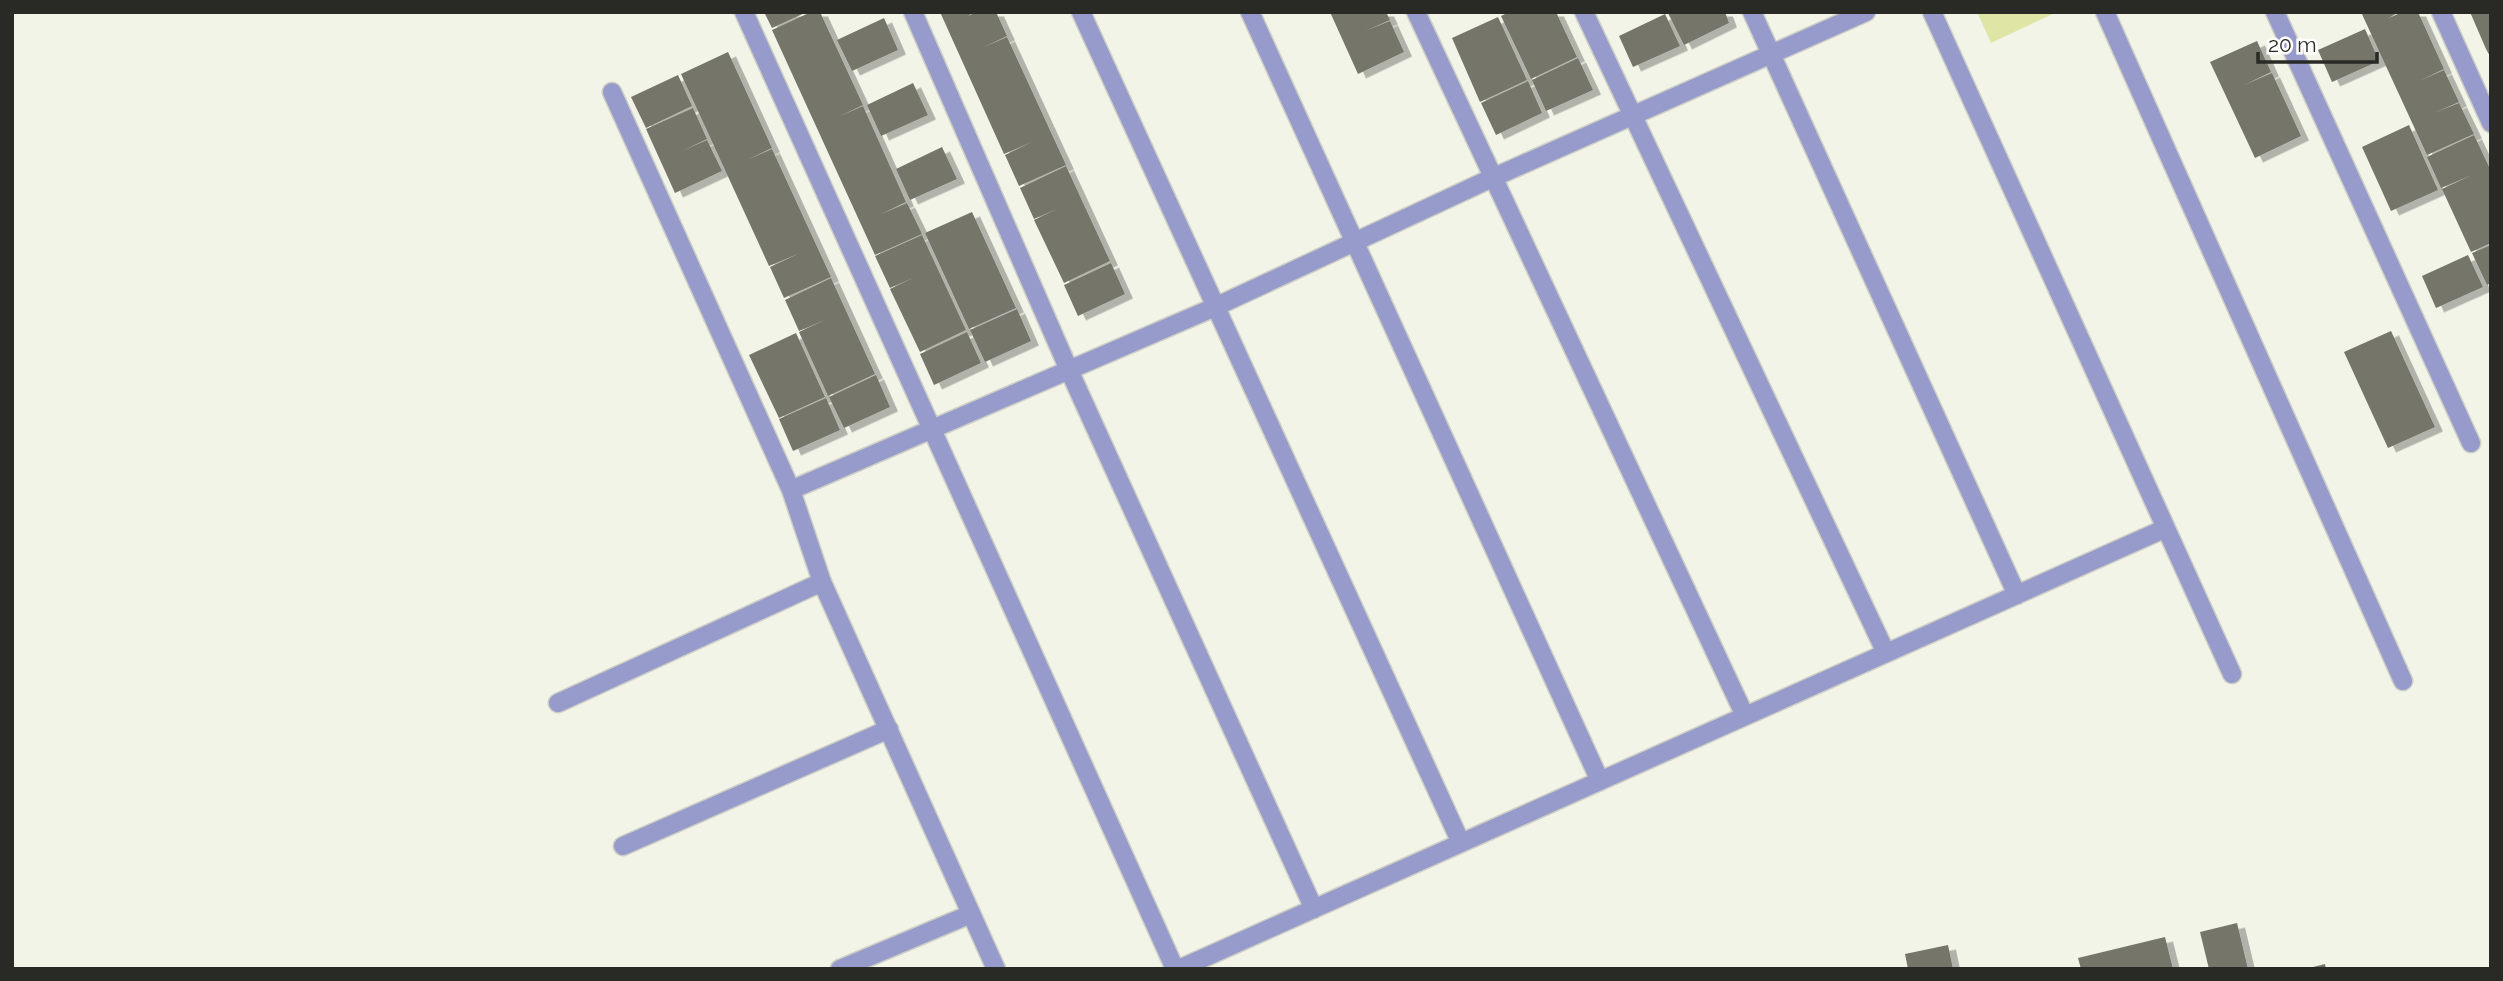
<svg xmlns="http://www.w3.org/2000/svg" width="2503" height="981" viewBox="0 0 2503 981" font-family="Raleway,sans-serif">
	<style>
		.green { fill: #dfe6a5 }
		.building { fill: #74756b; filter: url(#shadow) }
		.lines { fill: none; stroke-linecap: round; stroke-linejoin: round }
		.minor-casing { stroke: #cecfc5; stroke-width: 21 }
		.minor { stroke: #969bcb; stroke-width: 18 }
	</style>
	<defs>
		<filter id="shadow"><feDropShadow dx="8" dy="4.5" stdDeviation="0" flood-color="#0004"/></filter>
	</defs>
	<rect width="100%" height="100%" fill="#f2f4e8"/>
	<path class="green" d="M1977,12H2057L1991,43Z"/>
	<path class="building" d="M764,12H807L772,28Z
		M811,12H820L863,105L838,117L863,106L906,202L879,215L907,203L922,234L875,255L772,30Z
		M940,12H974L968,16L976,12H996L1007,36L982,48L1007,37L1066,165L1019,186L1005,155L1032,142L1004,154Z
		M1330,12H1386L1390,20L1365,31L1390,21L1404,52L1358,74Z
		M1509,12H1556L1577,57L1531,79L1501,16Z
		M1671,12H1725L1729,23L1684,45L1668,13Z
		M2361,12H2399L2387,19L2402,12H2418L2444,69L2419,81L2444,70L2459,102L2434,113L2459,103L2474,134L2427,155Z
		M2470,12H2491V58L2486,49Z
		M1665,14L1680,46L1633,67L1619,36Z
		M1498,17L1527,80L1480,102L1452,38Z
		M884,18L898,50L852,71L837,40Z
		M2365,29L2379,61L2332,82L2318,50Z
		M2257,41L2271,72L2244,85L2272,73L2301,136L2255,158L2210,62Z
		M728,52L772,148L747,160L772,149L831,277L784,298L770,267L800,253L769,266L681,74Z
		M1578,58L1593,90L1546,111L1532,80Z
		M678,75L692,106L646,128L631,97Z
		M1528,81L1542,113L1496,135L1481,103Z
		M913,83L928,115L881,136L867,105Z
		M693,108L707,139L682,151L707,140L722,171L675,193L646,129Z
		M2409,125L2438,190L2391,211L2362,147Z
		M2474,135L2491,171V243L2471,252L2442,189L2472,175L2441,188L2427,157Z
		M942,147L957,179L910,200L896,169Z
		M1066,166L1110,261L1064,283L1034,220L1059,208L1034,219L1020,188Z
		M972,212L1016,308L969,329L925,233Z
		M922,235L966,330L920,352L890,289L915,277L890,288L875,256Z
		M2491,245V283L2487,285L2472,253Z
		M2468,255L2483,287L2436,308L2422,276Z
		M1111,263L1125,294L1078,316L1064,285Z
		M831,278L875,374L828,396L799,332L827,319L799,331L785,300Z
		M1017,309L1031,341L985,362L970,330Z
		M2391,331L2435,427L2388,448L2344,352Z
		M967,332L981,363L934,385L920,354Z
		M796,333L825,397L779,418L749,355Z
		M876,375L890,407L844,428L829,397Z
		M826,398L840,430L793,451L779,419Z
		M2237,923L2248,969H2209L2200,932Z
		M2165,937L2173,969H2081L2078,958Z
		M1948,945L1953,969H1908L1905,954Z
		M2325,964L2326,969H2309V968Z"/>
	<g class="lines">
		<g class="minor-casing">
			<path id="minor" d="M744,12L1175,969
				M913,12L1069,370L1314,909
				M1081,12L1461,843
				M1250,12L1600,781
				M1416,12L1745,716
				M1584,12L1886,653
				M1752,12L2017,595
				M1932,12L2232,674
				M2105,12L2403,681
				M2275,12L2471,443
				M2441,12L2491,123
				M612,92L791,490L822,582L996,969
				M791,490L1215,307L1492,178L1866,12
				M558,703L822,582
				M623,846L889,729
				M840,969L971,914
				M1179,969L2164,529"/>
		</g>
		<use href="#minor" class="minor"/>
	</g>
	<rect width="2503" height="981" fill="none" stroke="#292925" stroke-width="28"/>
	<path d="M2258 52v10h119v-10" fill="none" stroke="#292925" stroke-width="3.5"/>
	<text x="2268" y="52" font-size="21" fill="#292925" stroke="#ffffff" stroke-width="5" paint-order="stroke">20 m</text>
</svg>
